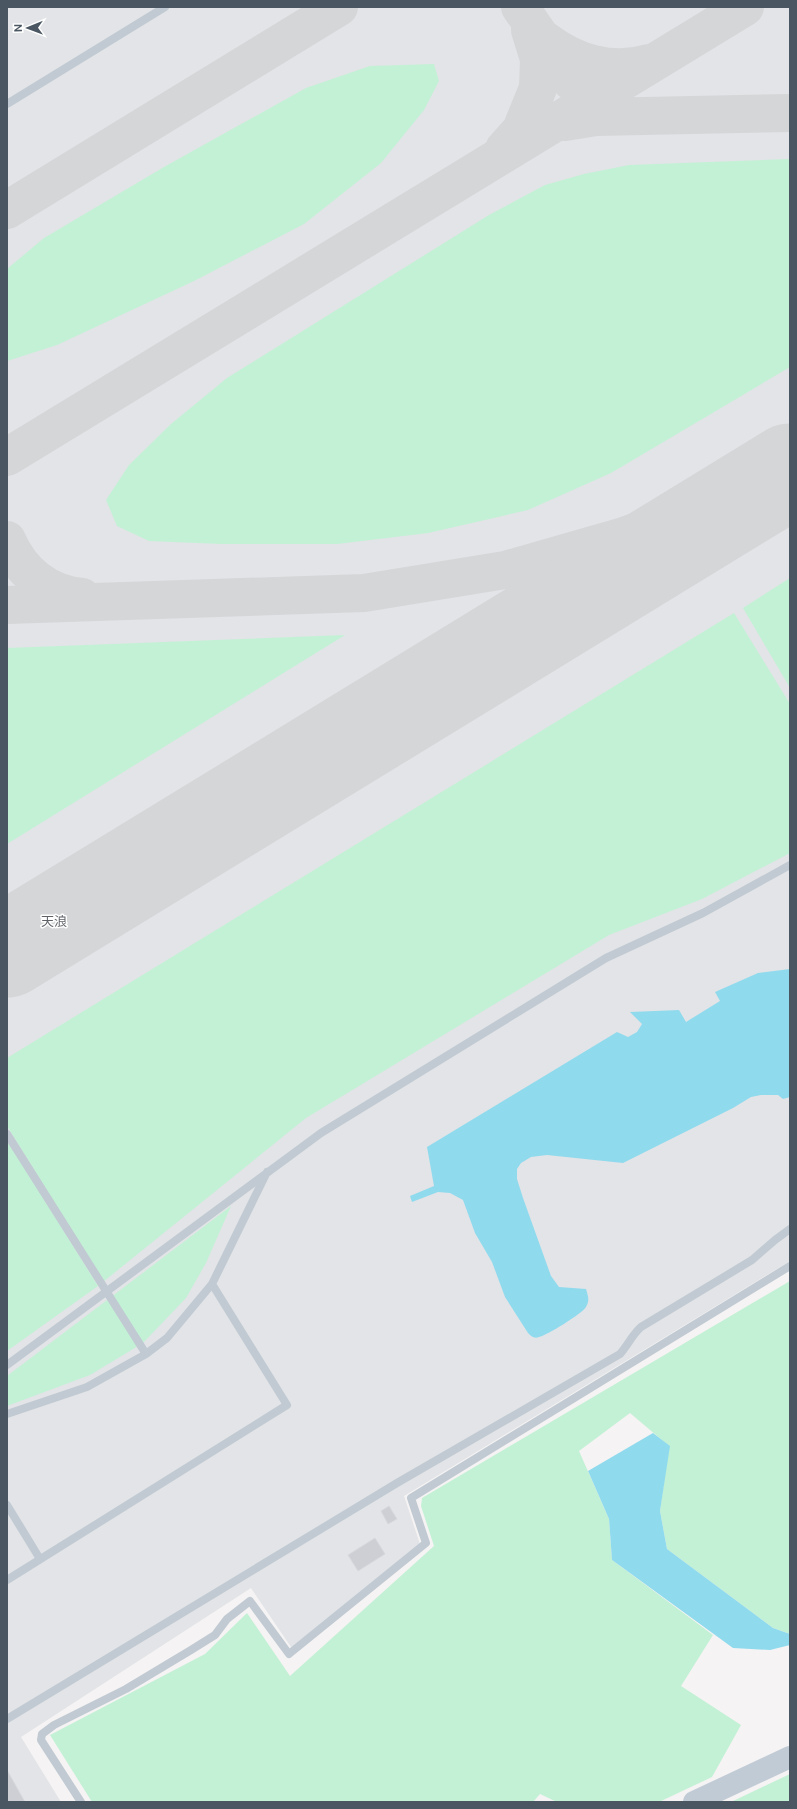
<svg xmlns="http://www.w3.org/2000/svg" width="797" height="1809" viewBox="0 0 797 1809" font-family="'DM Sans','Noto Sans JP',sans-serif">
	<style>
		.airport { fill: #e2e4e7 }
		.green { fill: #c3f1d5 }
		.water { fill: #90daee }
		.lines { fill: none; stroke-linecap: round; stroke-linejoin: round }
		.taxiway { stroke: #d5d6d8; stroke-width: 38 }
		.runway { stroke: #d5d6d8; stroke-width: 95 }
		.building { fill: #cdcfd5; stroke: #d7d9de }
		.lane { stroke: #c1cad2; stroke-width: 8 }
		.secondary { stroke: #c1cbd6; stroke-width: 22 }
		.labels { text-anchor: middle; dominant-baseline: central; stroke-width: 3; stroke-linejoin: round; paint-order: stroke }
		.quarter-label { font-size: 13px; fill: #5f6368; stroke: #fff }
	</style>
	<rect width="100%" height="100%" fill="#f5f3f3"/>
	<path class="airport" d="M7,7H790V1261L404,1496L422,1550L293,1650L251,1588L21,1737L61,1802H7Z"/>
	<path class="green" d="M434,64L439,81L424,110L381,163L304,224L194,281L57,345L7,361V269L44,238L164,167L306,88L370,66Z
		M790,159V367L611,473L528,510L428,533L337,544H222L149,541L117,526L106,500L129,465L171,424L227,378L489,215L545,185L584,174L629,165Z
		M790,578V688L743,608Z
		M734,613L790,704V853L702,899L609,935L306,1118L103,1282L7,1126V1058Z
		M345,635L7,844V648Z
		M7,1140L98,1286L7,1351Z
		M231,1206L206,1263L186,1298L143,1343L90,1375L7,1406V1376Z
		M790,1281V1634L773,1628L667,1549L660,1511L669,1446L630,1413L579,1451L609,1519L612,1560L713,1635L681,1686L741,1725L712,1777L659,1802H557L540,1794L533,1802H92L50,1735L205,1654L247,1613L290,1676L434,1546L421,1506L422,1498Z
		M790,1774V1802H731Z"/>
	<path class="water" d="M790,969V1097L783,1099L778,1095H761L751,1097L733,1108L623,1163L547,1155L531,1157L521,1163L517,1169V1179L523,1198L551,1276L559,1287L586,1289C588,1296 590,1300 586,1307C583,1313 546,1336 539,1337C534,1339 531,1336 528,1333L505,1297L492,1262L475,1233L463,1200L450,1193L438,1192L412,1202L410,1196L434,1186L427,1147L617,1032L628,1037L637,1032L642,1024L630,1012L679,1010L686,1022L720,1001L715,992L758,973Z
		M653,1433L670,1446L660,1511L667,1549L773,1628L790,1634V1645L770,1650L733,1648L612,1560L609,1519L588,1471Z"/>
	<g class="lines">
		<path class="taxiway" d="M520,7L571,81L593,99L616,108
			M545,40C575,63 612,74 649,63
			M565,122L596,117L790,113
			M504,149L521,130L538,88L539,59L530,30
			M7,210L339,7
			M7,457L745,7
			M7,540C21,572 46,593 82,597
			M7,605L364,593L505,570L624,536L763,487"/>
		<path class="runway" d="M7,950L790,471"/>
	</g>
	<path class="building" d="M389,1506L397,1519L388,1524L381,1511Z
		M375,1538L385,1554L358,1571L348,1555Z
		M7,1770L25,1802H7Z"/>
	<g class="lines">
		<path class="lane" d="M7,104L165,7
			M7,1134L146,1354
			M7,1365L321,1133L606,958L703,913L790,865
			M7,1414L87,1387L146,1354L167,1338L212,1284L267,1172
			M7,1505L40,1559
			M7,1580L287,1405L212,1284
			M7,1719L397,1483L620,1354C628,1345 632,1335 641,1327L752,1260L775,1240L790,1229
			M81,1802L41,1740L42,1734L54,1725L126,1689L191,1650L215,1635L227,1619L250,1601L289,1654L426,1543L411,1498L790,1266"/>
		<path class="secondary" d="M694,1802L790,1757"/>
	</g>
	<g class="labels">
		<g class="quarter-label">
			<text x="54" y="921">天浪</text>
		</g>
	</g>
	<rect width="797" height="1809" fill="none" stroke="#4a5661" stroke-width="16"/>
	<g transform="translate(28 28) rotate(269)" stroke="#ffffff" stroke-width="3" paint-order="stroke">
	<path d="M0-3L7 15L0 10L-7 15Z" fill="#4a5661"/>
	<text y="-6" font-size="11" font-weight="bold" text-anchor="middle" fill="#4a5661">N</text>
	</g>
</svg>
